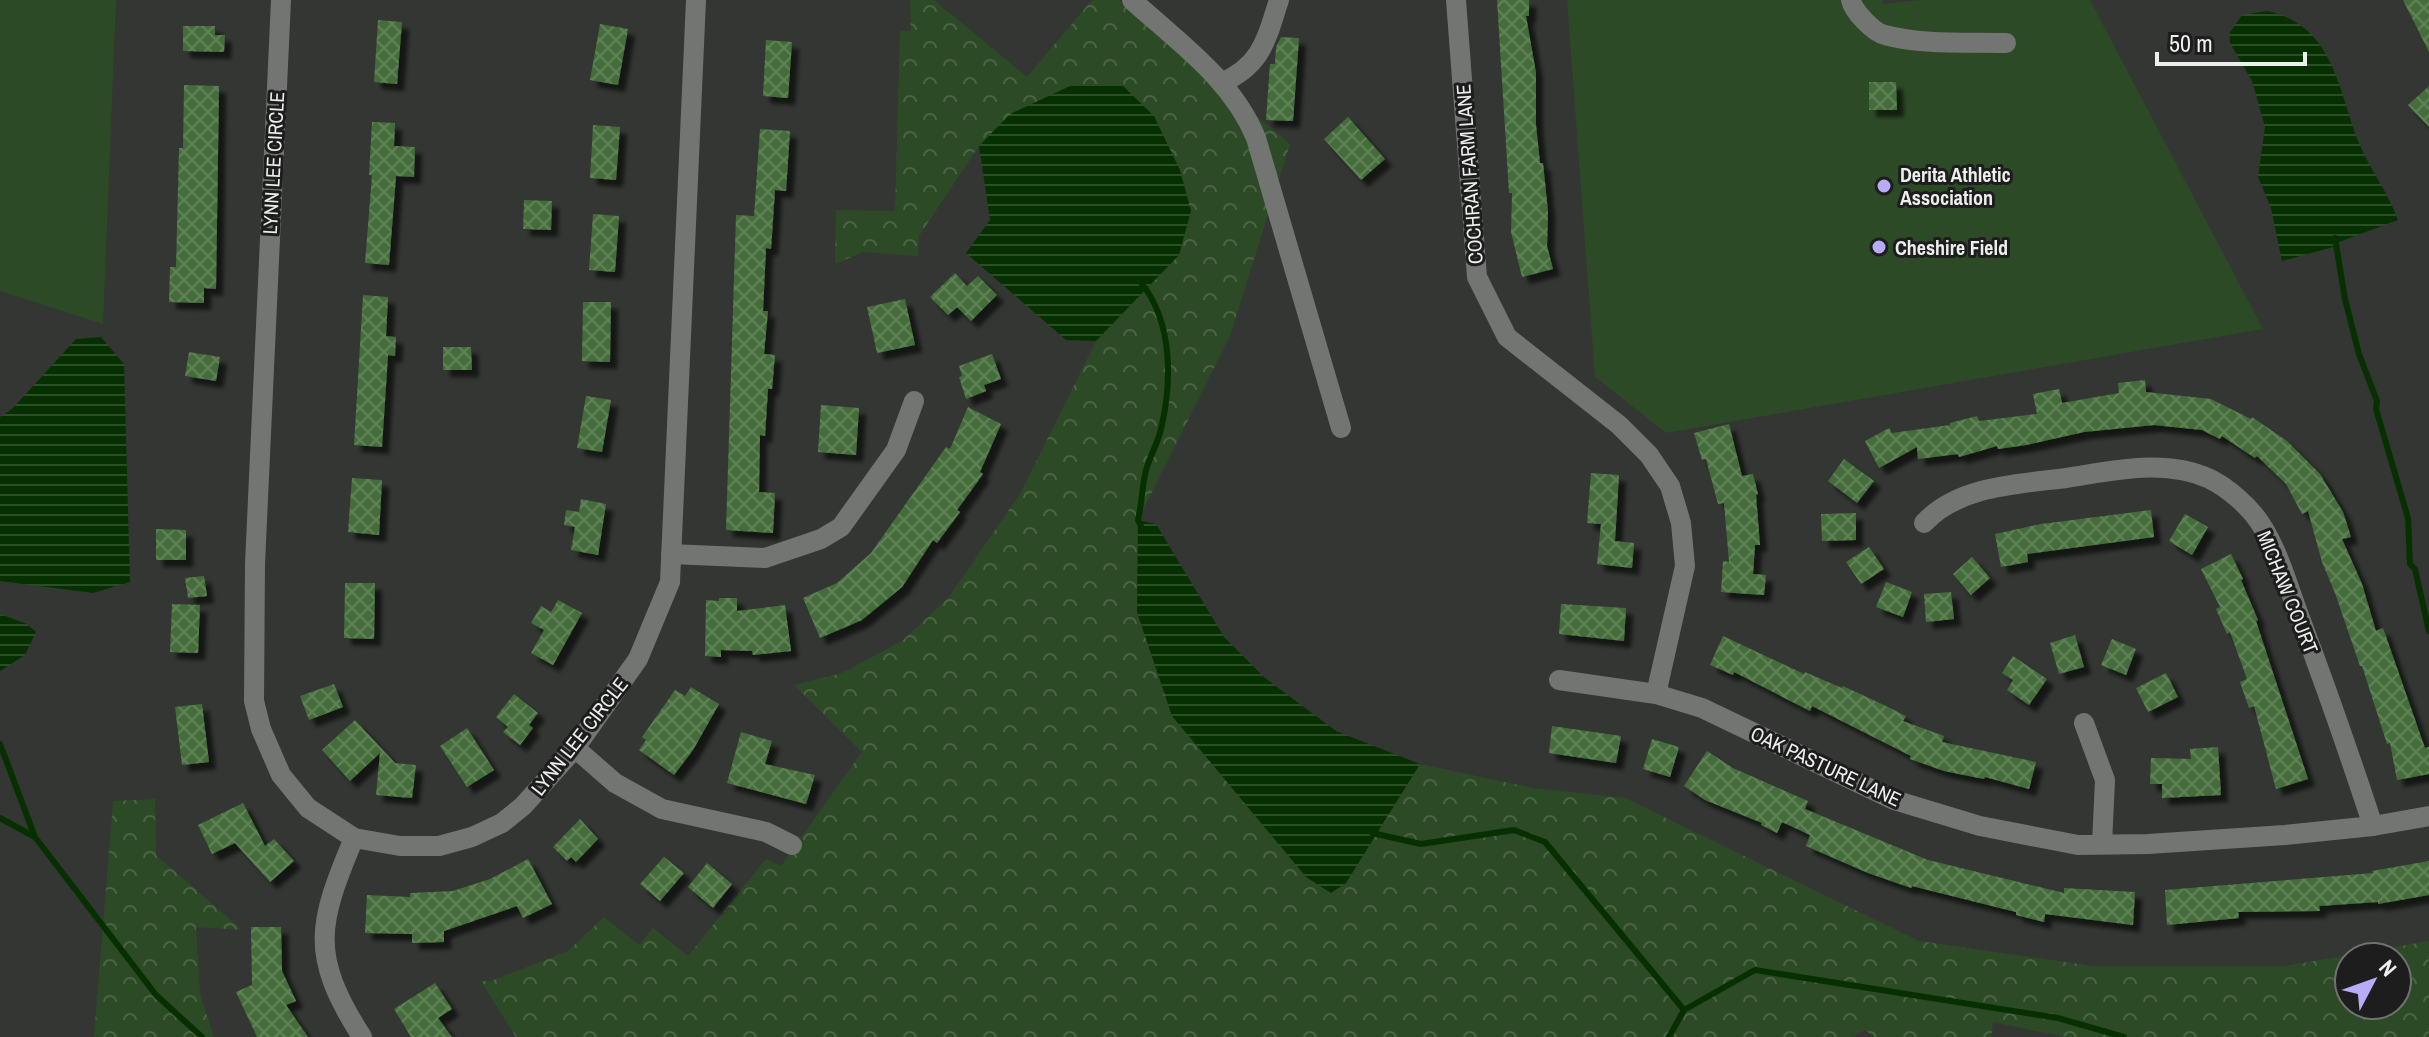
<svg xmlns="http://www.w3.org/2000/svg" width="2429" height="1037" viewBox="0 0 2429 1037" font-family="'Archivo Narrow',sans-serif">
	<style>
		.grass { fill: #2d4a26 }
		.forest { fill: url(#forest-crowns); fill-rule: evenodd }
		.water { fill: url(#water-rules) }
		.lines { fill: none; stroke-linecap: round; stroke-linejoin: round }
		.stream { stroke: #073000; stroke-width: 6 }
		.building { fill: url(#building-cross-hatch); filter: url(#shadow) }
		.minor { stroke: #727571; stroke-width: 20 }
		.poi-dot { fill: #b6acf8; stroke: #1c1d1c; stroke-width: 3 }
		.labels { text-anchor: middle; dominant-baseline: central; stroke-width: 6; stroke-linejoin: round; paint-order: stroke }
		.street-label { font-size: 20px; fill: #edefed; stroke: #1c1d1c }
		.poi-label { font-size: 20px; font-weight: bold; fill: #edefed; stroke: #1c1d1c; text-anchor: start }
	</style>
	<defs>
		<pattern id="forest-crowns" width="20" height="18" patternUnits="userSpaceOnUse" patternTransform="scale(2)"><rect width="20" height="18" fill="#2d4a26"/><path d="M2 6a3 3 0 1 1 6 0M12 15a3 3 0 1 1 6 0" fill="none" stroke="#4c6446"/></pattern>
		<pattern id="water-rules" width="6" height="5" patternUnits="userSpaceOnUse" patternTransform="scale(2)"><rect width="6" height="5" fill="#073000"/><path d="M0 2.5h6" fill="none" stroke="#2b4e26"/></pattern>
		<pattern id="building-cross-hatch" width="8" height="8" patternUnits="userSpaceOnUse" patternTransform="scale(2)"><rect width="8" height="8" fill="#446d3a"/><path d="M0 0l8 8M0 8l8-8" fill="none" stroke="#5f8257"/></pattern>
		<filter id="shadow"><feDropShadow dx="7" dy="7" stdDeviation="2" flood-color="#0009"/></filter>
	</defs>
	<rect width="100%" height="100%" fill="#333633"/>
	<path class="grass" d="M0,0H116L103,324L0,291Z
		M1567,0H1882L1883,4L1921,0H2090L2263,329L1666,433L1595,377Z"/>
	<path class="forest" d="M910,0H934L1027,77L1092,0H1119L1290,144L1230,336L1138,520L1137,612L1172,716L1346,883L1420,764L1533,788L1625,798L1919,941L2093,966H2286L2429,941V1037H2066L1993,1022L1991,1037H1874L1865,1030L1852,1037H516L481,981H491L568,951L604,917L639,945L653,928L688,956L766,859L781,866L862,752L794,685L842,673L902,641L948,598L1020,494L1096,341L1179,255L979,146L919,236L918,256L863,252L835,264L836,210L895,211L900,31H911ZM2349,957H2397V1005H2349Z
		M155,799L156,855L242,930L196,927L200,994L214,1037H94L113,801Z"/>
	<path class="water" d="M2267,11C2334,25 2338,90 2359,143C2370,170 2388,192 2398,220L2339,242L2337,246L2282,261L2271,208L2258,177L2265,127L2252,81L2230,43L2229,34L2242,15Z
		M1070,86H1123L1154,116L1180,170L1191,211L1179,255L1096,341L1066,340L966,253L990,220L979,146L1010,114Z
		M101,337L124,364L130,582L93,593L0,581V417L12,409L76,339Z
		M1138,520L1156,524L1224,637L1265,678L1336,731L1420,764L1346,883L1331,893L1306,877L1172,716L1137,612Z
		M0,614L27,624L36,632L25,655L0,671Z"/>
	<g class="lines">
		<path class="stream" d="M2335,238L2345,299L2359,354L2377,401L2376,409L2408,518L2410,564L2415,569L2429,631
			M1141,526L1138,520C1142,503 1142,486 1146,470C1150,456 1158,443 1161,429C1172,383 1173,323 1142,284
			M0,744L35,837L156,995L202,1037
			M0,818L35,837
			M1372,833L1421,844L1514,830L1545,842L1684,1010
			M1669,1037L1684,1010L1755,970L2058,1018L2124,1037"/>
	</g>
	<path class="building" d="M1497,0H1529V16H1526L1536,73V125L1540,163H1543L1548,212L1547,246L1553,269L1522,277L1511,232L1512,193H1509Z
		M2403,0H2429V52Z
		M378,20L402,22L397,84L374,82Z
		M600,24L628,29L618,85L590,80Z
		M183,26H215V35H225L224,52L183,51Z
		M1281,37L1299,38L1293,121L1266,120L1270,64H1275L1276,47Z
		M766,40L792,42L788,98L763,96Z
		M1869,82H1896L1897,110H1869Z
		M184,85L219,86L216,289L204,288V303L169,302L170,267H176L179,148H183Z
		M2429,86V127L2408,105Z
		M1348,117L1385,159L1361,180L1324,139Z
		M372,122L395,123L394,146L415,147L414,177L396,176L389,265L365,263L372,175H369Z
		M593,125L620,127L616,180L590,178Z
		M760,129L790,131L786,191L775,190L771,249L766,248L763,311H768L764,354L775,355L772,389H768L765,436L760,435L759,492L775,493L773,533L726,530L736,215L754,216Z
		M524,200L552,201L551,230L523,229Z
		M593,214L619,216L615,272L589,270Z
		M955,273L967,286L978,276L997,295L971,321L957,307L948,315L930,297Z
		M363,295L388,297L386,336L396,337L395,356L388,355L382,447L354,445Z
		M905,299L915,345L877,353L867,307Z
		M583,302H611L610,362L582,361Z
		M443,347H471L472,370H443Z
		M189,352L220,357L216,381L185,376Z
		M992,354L1001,379L984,385L986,391L966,399L959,377L962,376L959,366Z
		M2145,380L2146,392L2211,399L2251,419L2252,417L2287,441L2320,474L2343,512L2351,537L2342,539L2362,584L2376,631L2383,628L2425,748L2429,747V774L2397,780L2390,743L2387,744L2362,666H2360L2335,593L2322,562L2308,511L2302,514L2286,484L2257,456L2255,458L2222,436L2220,439L2202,430L2154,425L2084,432L2026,445L1998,449L1997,446L1959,457L1958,454L1918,459L1917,447L1879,468L1865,441L1889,428L1892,433L1950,425V423L1977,416L1979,421L2037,414L2033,394L2059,389L2062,403L2119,393L2118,383Z
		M586,396L611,400L602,452L577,448Z
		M821,405L859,408L856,455L818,452Z
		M968,407L1001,424L980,472L983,474L957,510L960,512L937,543L933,540L902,587L862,620L820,638L803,598L837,583L871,553L946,447L950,449Z
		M1729,424L1742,476L1753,474L1758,494L1756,495L1760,545H1755L1753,574L1766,575L1764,595L1721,592L1723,561L1729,562L1724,503L1718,504L1706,459L1702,460L1694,433Z
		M1844,459L1874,481L1857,503L1828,481Z
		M1591,473L1619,475L1615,541L1634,543L1632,568L1597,564L1601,524L1587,523Z
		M352,478L382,480L379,535L348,532Z
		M581,499L606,504L598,555L571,550L575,527L564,525L566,510L579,512Z
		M2151,510L2154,537L2027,554L2028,562L2001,567L1995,534L2041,524Z
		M1856,513V540L1822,541L1821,514Z
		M2185,514L2208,527L2192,555L2169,541Z
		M156,529L186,530V560H156Z
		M1869,547L1884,569L1861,584L1846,562Z
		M2231,554L2243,579L2241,580L2258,620L2256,621L2308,779L2276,789L2254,706L2249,708L2240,682L2247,679L2230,632L2227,634L2216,609L2220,607L2201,569Z
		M1972,557L1990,578L1971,595L1953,574Z
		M204,576L207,596L188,598L185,578Z
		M1886,582L1912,592L1903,617L1876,607Z
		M345,583H375L374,639L344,638Z
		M1951,592L1954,619L1926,622L1924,594Z
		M719,598H737V611L785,605L791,651L753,655L752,651L721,650V657L705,656L706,600L719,601Z
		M558,600L582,613L553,665L531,653L544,630L531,623L541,606L551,612Z
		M172,604L200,605L198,653L170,652Z
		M1561,604L1626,608L1624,641L1559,634Z
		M2075,635L2084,667L2059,674L2050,643Z
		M1723,636L1804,674L1805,672L1842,688L1843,686L1884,705L1906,716L1903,721L1944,736L1942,742L2036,762L2029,789L1985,777L1984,779L1944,771L1910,759L1911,756L1812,706L1810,711L1734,672L1733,675L1710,665Z
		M2112,639L2136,649L2126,675L2101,665Z
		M2013,656L2047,679L2029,705L2007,690L2013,680L2002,673Z
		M2166,673L2178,697L2148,712L2136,688Z
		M334,684L343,707L309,720L300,696Z
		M691,687L719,704L693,750L674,775L639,750L646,740L642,737L675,690L685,696Z
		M514,694L538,713L529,725L533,728L520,745L503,732L508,727L496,717Z
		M202,704L209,762L182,765L175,707Z
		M355,720L395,763L416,765L412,798L376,795L380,753L350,781L322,750Z
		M1552,726L1621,736L1616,763L1549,753Z
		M467,728L494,770L467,787L440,746Z
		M741,732L772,741L765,764L815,775L806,804L727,783Z
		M1652,739L1679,747L1670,777L1643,769Z
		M2218,747L2221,795L2162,798V784H2150L2151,758L2191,759L2190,749Z
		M1707,751L1733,768L1808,801L1805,809L1928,860L2064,893V888L2135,892L2133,925L2045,914L2044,922L2016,915V912L1912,886L1911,888L1868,873L1806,846L1810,835L1782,822L1777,833L1761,825L1762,823L1705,800L1684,786Z
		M243,803L265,846L274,839L294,861L270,882L235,843L212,854L198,825Z
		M580,819L598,839L576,862L571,857L567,861L553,847Z
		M664,857L684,873L660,901L640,884Z
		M528,859L552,904L523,918L517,906L444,931V942L412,943V934L365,933L367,895L410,897V893L453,891L490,879Z
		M2429,861V895L2378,904V902L2319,906L2320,911L2238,912L2239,918L2167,925L2165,890L2373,873L2372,871Z
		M707,863L732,884L713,908L688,887Z
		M251,927H281L282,971L296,1001L286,1005L308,1037H257L236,992L252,985Z
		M435,983L452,1009L438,1018L452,1037H411L394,1009Z"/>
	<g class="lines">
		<path class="minor" d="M281,0L255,564L254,701L261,729L281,775L308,808L354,838L400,846H439L472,837L502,823L523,806L575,748L638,659L670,582L696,0
			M1132,0C1178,42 1232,79 1256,138L1341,428
			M1456,0L1477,277L1507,337L1619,425L1649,455L1670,486L1681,523L1685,566L1656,694
			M1851,0C1853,11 1874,33 1885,35C1921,45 1968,42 2006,43
			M1221,83C1262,65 1266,40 1279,0
			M1924,523C1958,486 2018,484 2066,478C2113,471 2165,458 2210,479C2228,488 2249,506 2260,523C2279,551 2288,587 2300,618C2326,687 2350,756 2373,826
			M671,554L765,558L821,539L841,527L896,450L914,401
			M1559,680L1656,694L1702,708L1894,800L1980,826L2078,845L2148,844L2285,835L2373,826L2429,816
			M2084,723L2105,780L2102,844
			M575,748L615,783L662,809L766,832L792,845
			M354,838C318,924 309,954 362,1037"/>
	</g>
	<g class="poi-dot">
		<circle cx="1884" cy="186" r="8"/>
		<circle cx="1879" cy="247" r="8"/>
	</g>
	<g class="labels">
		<g class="street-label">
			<text transform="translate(273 163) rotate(-87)">LYNN LEE CIRCLE</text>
			<text transform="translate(1469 174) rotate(-94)">COCHRAN FARM LANE</text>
			<text transform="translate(2288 592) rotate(68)">MICHAW COURT</text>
			<text transform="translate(579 736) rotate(-52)">LYNN LEE CIRCLE</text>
			<text transform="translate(1826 766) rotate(25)">OAK PASTURE LANE</text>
		</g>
		<g class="poi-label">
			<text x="1900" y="174">Derita Athletic<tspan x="1900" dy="23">Association</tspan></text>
			<text x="1895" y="247">Cheshire Field</text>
		</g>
	</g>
	<g transform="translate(2373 981) rotate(49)"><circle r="38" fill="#1c1d1c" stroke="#707170" stroke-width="2"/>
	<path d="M0-6L14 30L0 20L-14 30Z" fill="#b6acf8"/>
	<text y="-12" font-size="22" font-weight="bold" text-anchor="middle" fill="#edefed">N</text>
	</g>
	<path d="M2157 52v12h148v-12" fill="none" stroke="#edefed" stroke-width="4"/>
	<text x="2169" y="52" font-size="24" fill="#edefed" stroke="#1c1d1c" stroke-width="6" paint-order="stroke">50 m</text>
</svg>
